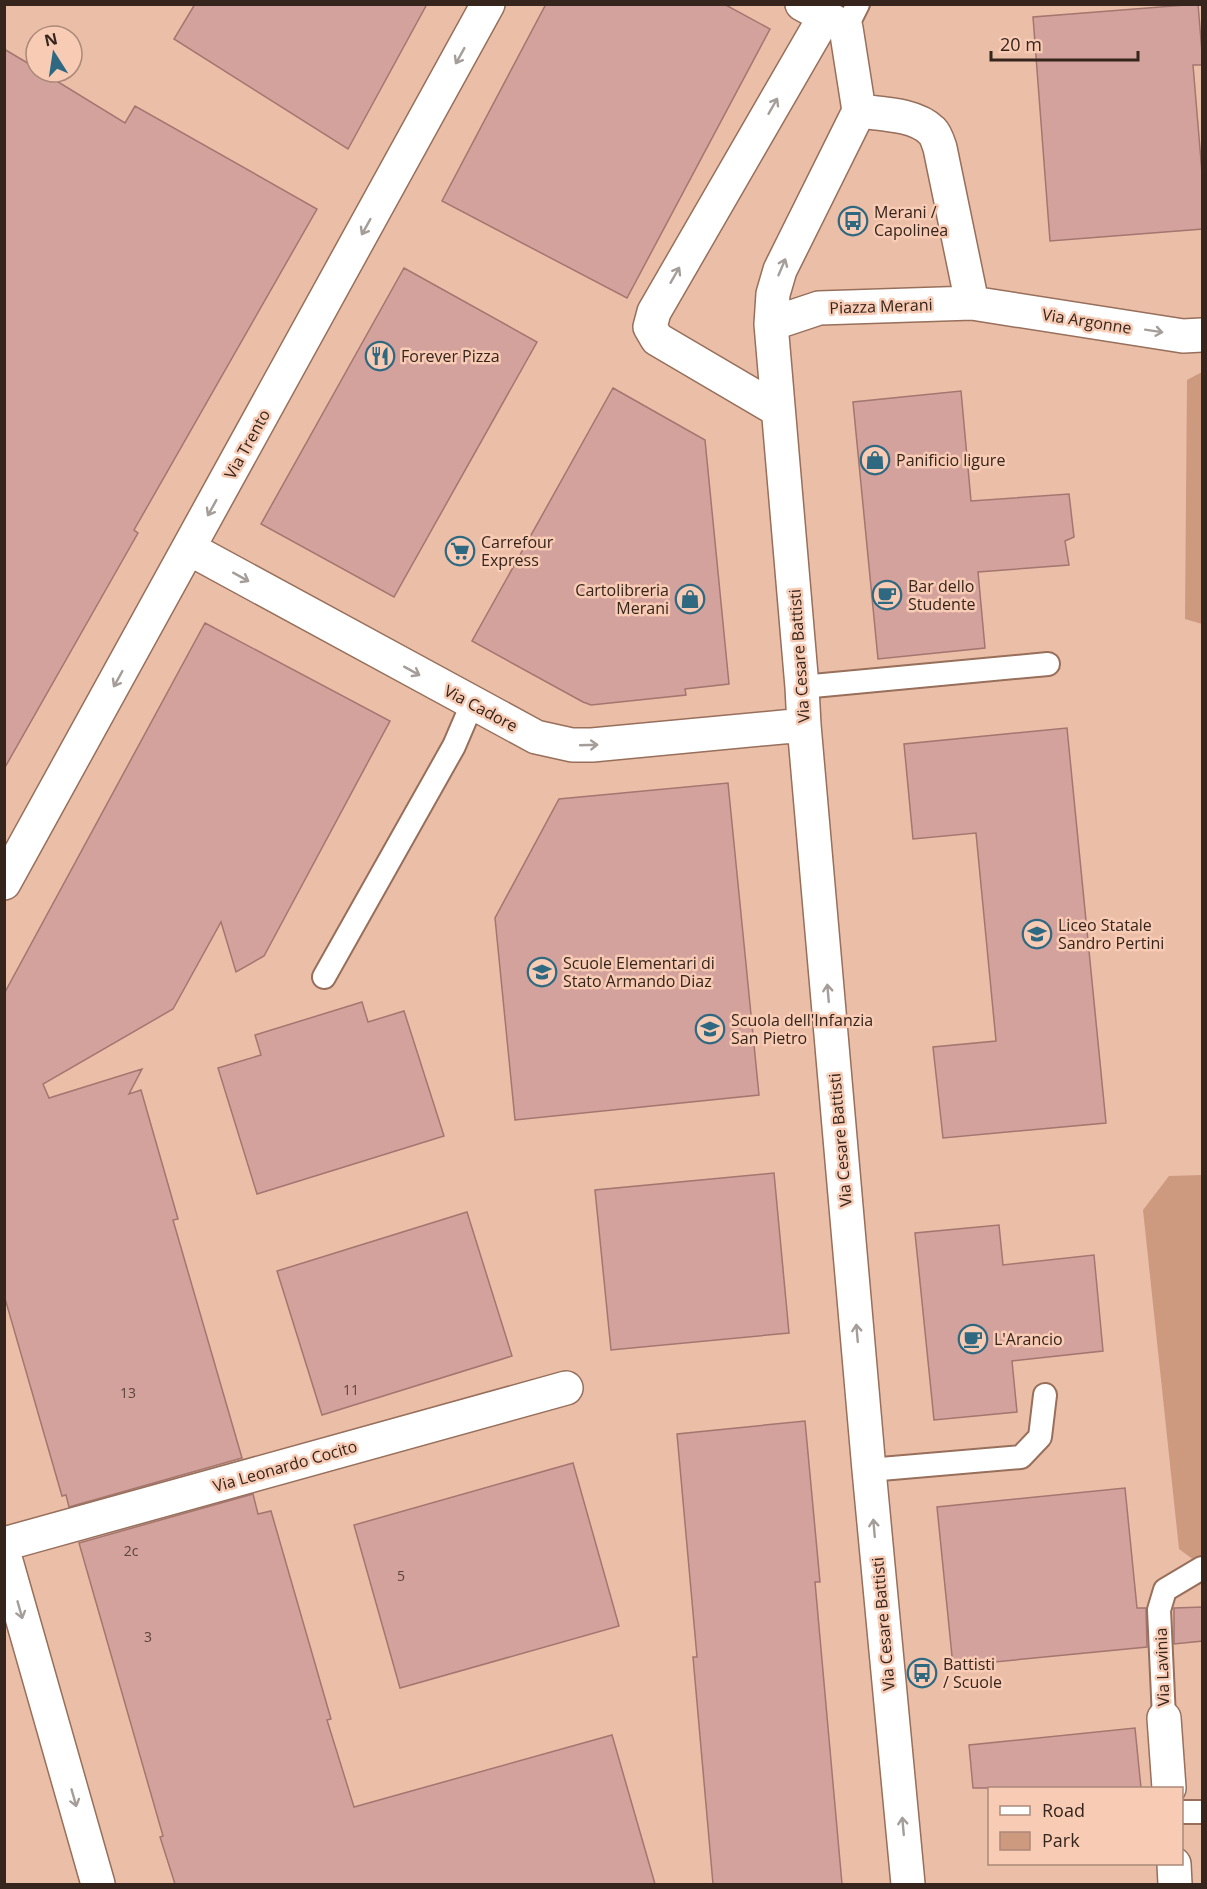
<svg xmlns="http://www.w3.org/2000/svg" width="1207" height="1889" viewBox="0 0 1207 1889" font-family="'Open Sans',sans-serif">
	<style>
		.green { fill: #cd9a80 }
		.building { fill: #d3a29c; stroke: #a47670; stroke-width: 1.5 }
		.lines { fill: none; stroke-linecap: round; stroke-linejoin: round }
		.service-casing { stroke: #976f5b; stroke-width: 26 }
		.minor-casing { stroke: #976f5b; stroke-width: 36 }
		.service { stroke: #fff; stroke-width: 22 }
		.minor { stroke: #fff; stroke-width: 33 }
		.oneway { stroke: #a49d99 }
		.labels { text-anchor: middle; dominant-baseline: central; stroke-width: 5; stroke-linejoin: round; paint-order: stroke }
		.number-label { font-size: 14px; fill: #5c443c }
		.poi-label { font-size: 16px; fill: #35251c; stroke: #f8cbb5; text-anchor: start }
		.street-label { font-size: 16px; fill: #35251c; stroke: #f8cbb5 }
	</style>
	<rect width="100%" height="100%" fill="#ebbea8"/>
	<path class="green" d="M1202,372V624L1185,619L1187,380Z
		M1202,1175V1566L1179,1549L1143,1210L1169,1176Z"/>
	<path class="building" d="M195,4H427L348,149L174,39Z
		M546,4H724L770,29L627,298L442,201Z
		M1198,4L1203,65H1193L1203,185V229L1050,241L1033,17Z
		M4,49L36,68V72H42L125,123L135,106L317,209L134,530L138,533L4,769Z
		M404,268L537,342L394,597L261,524Z
		M613,388L705,440L729,684L685,689L686,695L591,705L583,702L472,641Z
		M961,391L971,501L1069,494L1074,537L1065,541L1069,565L978,572L985,648L878,659L853,402Z
		M205,623L390,721L264,956L236,972L221,922L173,1009L43,1084L49,1098L142,1069L129,1094L141,1090L178,1219L173,1220L242,1458L69,1507L66,1495L62,1496L4,1295V994Z
		M1067,728L1106,1123L943,1138L933,1047L996,1041L976,833L913,839L904,744Z
		M728,783L759,1095L515,1120L495,918L559,799Z
		M362,1002L368,1022L404,1011L444,1136L257,1194L218,1068L261,1055L255,1035Z
		M774,1173L789,1333L611,1350L595,1190Z
		M467,1212L512,1356L322,1415L277,1271Z
		M999,1225L1003,1265L1094,1255L1103,1351L1012,1361L1017,1412L934,1420L915,1233Z
		M805,1421L820,1582H815L842,1884H713L693,1657H697L677,1434Z
		M573,1463L619,1626L400,1688L354,1525Z
		M1125,1488L1137,1608H1146L1147,1647L953,1666L937,1507Z
		M253,1494L258,1514L271,1511L331,1719L327,1720L354,1807L612,1735L655,1884H175L160,1837L163,1836L79,1543Z
		M1203,1607V1641L1174,1644V1608Z
		M1135,1728L1141,1788H973L969,1745Z"/>
	<g class="lines">
		<g class="service-casing">
			<path id="service" d="M846,28L858,4
				M802,687L1048,664
				M324,977L454,746L472,704
				M869,1470L1021,1457L1040,1437L1045,1395
				M1164,1718L1159,1610L1165,1590L1202,1568
				M1182,1812H1202"/>
		</g>
		<g class="minor-casing">
			<path id="minor" d="M802,4L846,28L859,111L780,270L773,294L771,324L802,687L804,725L869,1470L908,1884
				M859,111C881,114 915,114 932,131C936,135 938,142 940,148L972,303
				M771,324L819,308L972,303L1183,336L1202,335
				M778,410L657,339L650,327L654,312L825,16
				M190,549L536,737L572,745H592L804,725
				M4,883L488,4
				M4,1544L566,1388
				M4,1554L98,1884
				M1164,1718L1169,1788
				M1174,1864L1175,1884"/>
		</g>
		<use href="#service" class="service"/>
		<use href="#minor" class="minor"/>
	</g>
	<defs><path id="oneway-shaft" d="M-6 0H5M1.5-3L5.5 0L1.5 3" fill="none" stroke-width="1.6" stroke-linecap="round" stroke-linejoin="round" transform="scale(1.5)"/></defs>
	<g class="oneway">
		<use href="#oneway-shaft" transform="translate(460 56) rotate(119)"/>
		<use href="#oneway-shaft" transform="translate(773 106) rotate(-60)"/>
		<use href="#oneway-shaft" transform="translate(366 227) rotate(119)"/>
		<use href="#oneway-shaft" transform="translate(782 267) rotate(-67)"/>
		<use href="#oneway-shaft" transform="translate(675 275) rotate(-60)"/>
		<use href="#oneway-shaft" transform="translate(1154 331) rotate(9)"/>
		<use href="#oneway-shaft" transform="translate(212 508) rotate(119)"/>
		<use href="#oneway-shaft" transform="translate(241 577) rotate(29)"/>
		<use href="#oneway-shaft" transform="translate(412 671) rotate(29)"/>
		<use href="#oneway-shaft" transform="translate(118 679) rotate(119)"/>
		<use href="#oneway-shaft" transform="translate(589 745) rotate(-2)"/>
		<use href="#oneway-shaft" transform="translate(828 993) rotate(-95)"/>
		<use href="#oneway-shaft" transform="translate(857 1333) rotate(-95)"/>
		<use href="#oneway-shaft" transform="translate(874 1528) rotate(-95)"/>
		<use href="#oneway-shaft" transform="translate(20 1610) rotate(74)"/>
		<use href="#oneway-shaft" transform="translate(74 1798) rotate(74)"/>
		<use href="#oneway-shaft" transform="translate(903 1826) rotate(-95)"/>
	</g>
	<defs>
		<g id="bus-ring" transform="scale(1.5)"><circle r="9.5" fill="#f8cbb5" stroke="#2e6981" stroke-width="1.5"/><path d="M-5-6H5V4H4V6H2V4H-2V6H-4V4H-5ZM-3.5-4V0h7V-4ZM-3.5 1.2v1.5H-2V1.2ZM2 1.2v1.5H3.5V1.2Z" fill="#2e6981"/></g>
		<g id="restaurant-ring" transform="scale(1.5)"><circle r="9.5" fill="#f8cbb5" stroke="#2e6981" stroke-width="1.5"/><path d="M-5-6h1v4h1v-4h1v4h1v-4h1v5L-1.5 .5V6h-2V.5L-5-1ZM5-6V6H3V1.5H1.5Q1.5-4 5-6Z" fill="#2e6981"/></g>
		<g id="shop-ring" transform="scale(1.5)"><circle r="9.5" fill="#f8cbb5" stroke="#2e6981" stroke-width="1.5"/><path d="M-5-2.5h2.3a2.7 3.5 0 0 1 5.4 0H5L5.5 6h-11ZM-1.5-2.5h3a1.5 2.3 0 0 0-3 0Z" fill="#2e6981"/></g>
		<g id="supermarket-ring" transform="scale(1.5)"><circle r="9.5" fill="#f8cbb5" stroke="#2e6981" stroke-width="1.5"/><path d="M-6-5.5h2.5l.6 2H6L4.5 2H-2.5L-4.4-4H-6ZM-1.5 3.2a1.3 1.3 0 1 0 .1 0ZM3 3.2a1.3 1.3 0 1 0 .1 0Z" fill="#2e6981"/></g>
		<g id="cafe-ring" transform="scale(1.5)"><circle r="9.5" fill="#f8cbb5" stroke="#2e6981" stroke-width="1.5"/><path d="M-5.5-4.5H6V0H3Q3 3.5 0 3.5H-2.5Q-5.5 3.5-5.5 0ZM3-3.2v2h1.7v-2ZM-6 4.5H4V6H-6Z" fill="#2e6981"/></g>
		<g id="school-ring" transform="scale(1.5)"><circle r="9.5" fill="#f8cbb5" stroke="#2e6981" stroke-width="1.5"/><path d="M0-5L7-2L0 1L-7-2ZM-4 1L0 2.5L4 1V4Q0 6-4 4Z" fill="#2e6981"/></g>
	</defs>
	<g fill-rule="evenodd">
		<use href="#bus-ring" x="853" y="221"/>
		<use href="#restaurant-ring" x="380" y="356"/>
		<use href="#shop-ring" x="875" y="460"/>
		<use href="#supermarket-ring" x="460" y="551"/>
		<use href="#cafe-ring" x="887" y="595"/>
		<use href="#shop-ring" x="690" y="599"/>
		<use href="#school-ring" x="1037" y="934"/>
		<use href="#school-ring" x="542" y="972"/>
		<use href="#school-ring" x="710" y="1029"/>
		<use href="#cafe-ring" x="973" y="1339"/>
		<use href="#bus-ring" x="922" y="1673"/>
	</g>
	<g class="labels">
		<g class="number-label">
			<text x="351" y="1389">11</text>
			<text x="128" y="1392">13</text>
			<text x="131" y="1550">2c</text>
			<text x="401" y="1575">5</text>
			<text x="148" y="1636">3</text>
		</g>
		<g class="poi-label">
			<text x="874" y="212">Merani /<tspan x="874" dy="18">Capolinea</tspan></text>
			<text x="401" y="356">Forever Pizza</text>
			<text x="896" y="460">Panificio ligure</text>
			<text x="481" y="542">Carrefour<tspan x="481" dy="18">Express</tspan></text>
			<text x="908" y="586">Bar dello<tspan x="908" dy="18">Studente</tspan></text>
			<text x="669" y="590" text-anchor="end">Cartolibreria<tspan x="669" dy="18">Merani</tspan></text>
			<text x="1058" y="925">Liceo Statale<tspan x="1058" dy="18">Sandro Pertini</tspan></text>
			<text x="563" y="963">Scuole Elementari di<tspan x="563" dy="18">Stato Armando Diaz</tspan></text>
			<text x="731" y="1020">Scuola dell'Infanzia<tspan x="731" dy="18">San Pietro</tspan></text>
			<text x="994" y="1339">L'Arancio</text>
			<text x="943" y="1664">Battisti<tspan x="943" dy="18">/ Scuole</tspan></text>
		</g>
		<g class="street-label">
			<text transform="translate(881 306) rotate(-2)">Piazza Merani</text>
			<text transform="translate(1087 321) rotate(9)">Via Argonne</text>
			<text transform="translate(247 444) rotate(-61)">Via Trento</text>
			<text transform="translate(799 656) rotate(-94)">Via Cesare Battisti</text>
			<text transform="translate(481 708) rotate(28)">Via Cadore</text>
			<text transform="translate(840 1140) rotate(-95)">Via Cesare Battisti</text>
			<text transform="translate(285 1466) rotate(-16)">Via Leonardo Cocito</text>
			<text transform="translate(883 1624) rotate(-95)">Via Cesare Battisti</text>
			<text transform="translate(1162 1667) rotate(-92)">Via Lavinia</text>
		</g>
	</g>
	<rect width="1207" height="1889" fill="none" stroke="#35251c" stroke-width="12"/>
	<rect x="988" y="1787" width="195" height="78" fill="#f8cbb5" stroke="#aa8978" stroke-width="1.5"/>
	<rect x="1000" y="1806" width="30" height="9" fill="#ffffff" stroke="#aa8978" stroke-width="1.5"/>
	<text x="1042" y="1817" font-size="18" fill="#35251c">Road</text>
	<rect x="1000" y="1832" width="30" height="18" fill="#cd9a80" stroke="#aa8978" stroke-width="1.5"/>
	<text x="1042" y="1847" font-size="18" fill="#35251c">Park</text>
	<g transform="translate(54 54) rotate(348)"><circle r="28" fill="#f8cbb5" stroke="#aa8978" stroke-width="1.5"/>
	<path d="M0-4.5L10 22L0 15L-10 22Z" fill="#2e6981"/>
	<text y="-9" font-size="16" font-weight="bold" text-anchor="middle" fill="#35251c">N</text>
	</g>
	<path d="M991 51v9h147v-9" fill="none" stroke="#35251c" stroke-width="3"/>
	<text x="1000" y="51" font-size="18" fill="#35251c" stroke="#f8cbb5" stroke-width="4.5" paint-order="stroke">20 m</text>
</svg>
